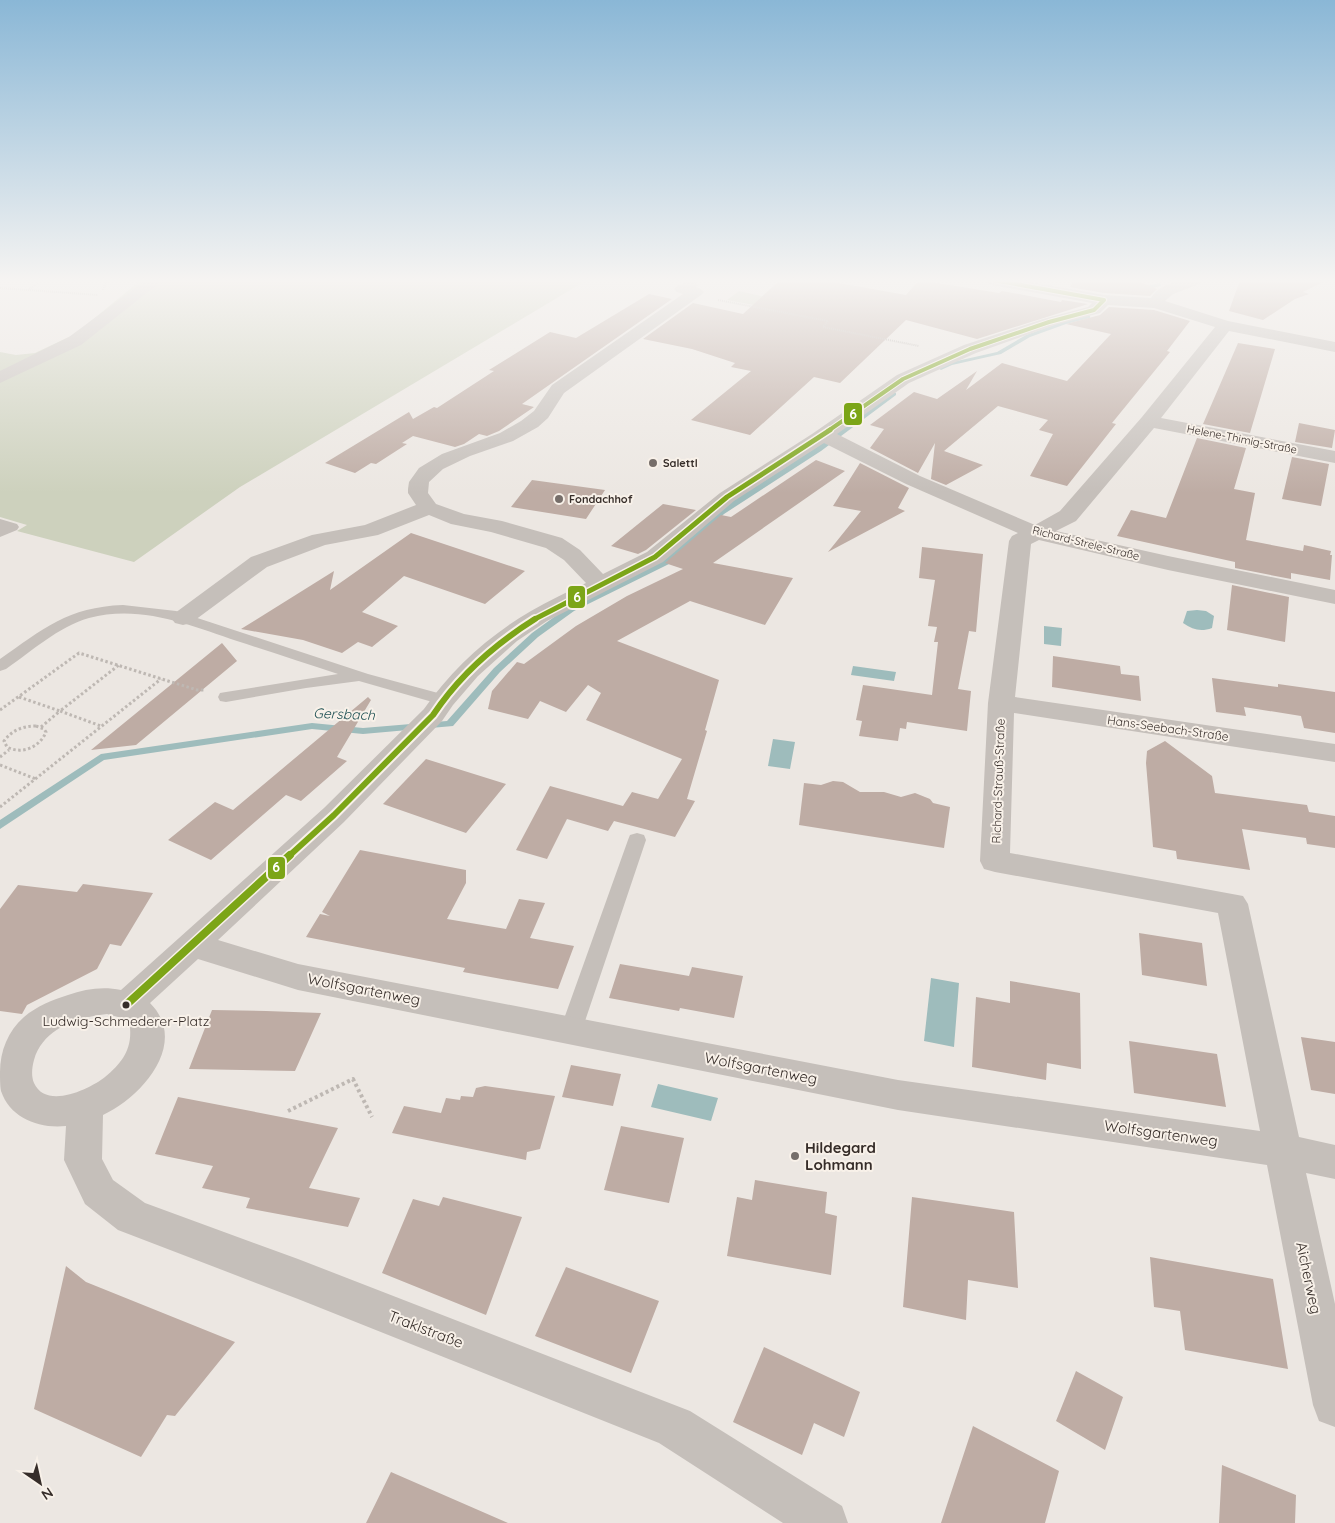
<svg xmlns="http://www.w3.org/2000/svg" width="1335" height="1523" viewBox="0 0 1335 1523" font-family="Quicksand,sans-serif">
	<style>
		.green { fill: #cdd1bd }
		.water { fill: #9ebcbc }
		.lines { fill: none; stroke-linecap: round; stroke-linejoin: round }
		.stream { fill: #9ebcbc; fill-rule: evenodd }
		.building { fill: #beaca4 }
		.path-far2 { stroke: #beb8b3; stroke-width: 2; stroke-dasharray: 1 1; stroke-linecap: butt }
		.path-far1 { stroke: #beb8b3; stroke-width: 3; stroke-dasharray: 2.5 2.5; stroke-linecap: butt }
		.path { stroke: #beb8b3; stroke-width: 4; stroke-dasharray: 3 3; stroke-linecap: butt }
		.service { fill: #c5bfba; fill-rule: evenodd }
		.minor { fill: #c5bfba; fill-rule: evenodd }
		.bus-1-far3-casing { stroke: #f8f1e9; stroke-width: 6 }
		.bus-1-far2-casing { stroke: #f8f1e9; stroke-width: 8 }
		.bus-1-far1-casing { stroke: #f8f1e9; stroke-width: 10 }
		.bus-1-casing { stroke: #f8f1e9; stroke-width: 11 }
		.bus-1-far3 { stroke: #7ca517; stroke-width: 4 }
		.bus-1-far2 { stroke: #7ca517; stroke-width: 5 }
		.bus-1-far1 { stroke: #7ca517; stroke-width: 6 }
		.bus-1 { stroke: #7ca517; stroke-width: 8 }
		.poi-dot { fill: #766e6a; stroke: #f8f1e9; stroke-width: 2 }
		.bus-dot { fill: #362d29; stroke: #f8f1e9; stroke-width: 2 }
		.labels { text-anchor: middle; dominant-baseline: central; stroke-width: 4; stroke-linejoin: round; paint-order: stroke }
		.far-street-label { font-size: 11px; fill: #362d29; stroke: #f8f1e9 }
		.far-poi-label { font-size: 11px; font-weight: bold; fill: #362d29; stroke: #f8f1e9; text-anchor: start }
		.street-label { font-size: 12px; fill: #362d29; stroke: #f8f1e9 }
		.water-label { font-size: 14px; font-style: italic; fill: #215255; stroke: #f8f1e9 }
		.near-bus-label { font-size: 14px; fill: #362d29; stroke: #f8f1e9 }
		.near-street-label { font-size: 15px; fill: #362d29; stroke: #f8f1e9 }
		.near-poi-label { font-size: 15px; font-weight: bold; fill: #362d29; stroke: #f8f1e9; text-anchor: start }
		.line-badge { stroke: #f8f1e9; stroke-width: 2 }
		.badge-label { font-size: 14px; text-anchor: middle; font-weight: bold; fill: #fff }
	</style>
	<rect width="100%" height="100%" fill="#ece7e2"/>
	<path class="green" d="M141,280H587L240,487L134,562L17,531L27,525L0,517V352L16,355L35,353L75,334Z
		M739,291L835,313L828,319L727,300Z"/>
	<path class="water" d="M1197,610L1206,611L1214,616L1212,628C1201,632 1193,630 1183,623L1187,611Z
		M1044,626L1062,628L1061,646L1044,644Z
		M853,666L896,672L894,681L851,675Z
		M773,739L795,742L790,769L768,766Z
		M931,978L959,983L954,1047L924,1041Z
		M658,1084L718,1098L711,1121L651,1107Z"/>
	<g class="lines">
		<path class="stream" d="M1159,283L1161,284V286L1138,291L1135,289Z
			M1088,315L1090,316V318L1066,324L1030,337L1001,354L952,365L941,370L938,368L948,363L997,352L1026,335L1062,322Z
			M894,392L896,393V395L821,451L724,514L671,563L574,611L538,637L500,672L453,726L363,734L312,729L104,760L0,829V820L101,754L312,723L363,728L447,721L494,668L532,633L568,607L665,559L718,510L815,447Z"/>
	</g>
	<path class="building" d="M780,280H822L906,295L919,280L999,293L1002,291L1061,302L1062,300L1088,304L977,339L906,320L840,383L814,377L750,435L691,420L751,371L731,367L735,363L692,349L643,339L693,303L743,314Z
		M1074,280H1129L1140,282L1157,289L1150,296L1104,293L1070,287Z
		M1240,280H1327L1303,292L1309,294L1295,299L1263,320L1229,311Z
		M649,294L672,299L522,404L534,407L499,431L487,436L479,434L464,444L455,447L413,436L402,443L407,444L376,464L371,463L355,473L325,463L409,412L413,419L434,407L437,408L494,371L489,370L550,332L576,338Z
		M1109,307L1154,310L1190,321L1167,351L1170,352L1112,423L1116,424L1067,486L1030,476L1053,434L1039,430L1048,420L998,406L944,451L983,465L946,485L931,479L935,443L918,473L870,448L884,429L870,425L914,392L937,399L977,371L966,390L1002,363L1067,381L1111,334L1066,324L1100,315Z
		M1238,343L1275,349L1250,433L1203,424Z
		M1299,423L1335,430L1332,448L1295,442Z
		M1197,438L1246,448L1234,489L1255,493L1246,540L1303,551L1304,545L1331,551L1330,555H1332L1330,580L1291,573V579L1235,568V562L1117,536L1131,510L1166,518Z
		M1292,457L1329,464L1321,506L1282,499Z
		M816,460L845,471L713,563L793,578L765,625L690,601L617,641L719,680L705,730L707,731L687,799L695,801L675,837L614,821L608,831L567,819L547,859L516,850L550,786L623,806L632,792L658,799L682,759L586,720L601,693L588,685L566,712L540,701L528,719L488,709L492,691L517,662L524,664L576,626L627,596L683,569L665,563L721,515L731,517Z
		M860,463L909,488L898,508L905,511L828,552L861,511L833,506Z
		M532,480L605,490L586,519L511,507Z
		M663,504L696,510L646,550L638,554L611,546Z
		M411,533L525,571L485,604L404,576L362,612L398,626L372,647L358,642L342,653L303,640L241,629L334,571L330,590Z
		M922,547L983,554L976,632L969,631L958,689L971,691L967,731L907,722L906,729L900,728L898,741L859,736L862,721L856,720L863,685L932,695L938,642H934L937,627L928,626L935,580L919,578Z
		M1232,585L1289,597L1285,642L1227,630Z
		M222,643L237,661L136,745L91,750Z
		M1053,656L1120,666L1121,674L1139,676L1141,701L1052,687Z
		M1212,678L1278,687V684L1335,692V733L1304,728L1301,716L1244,707L1246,716L1216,712Z
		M368,697L371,700L337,757L347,761L301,801L286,795L211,860L168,840L215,802L233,810Z
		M1165,741L1212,776L1215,793L1307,805L1309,812L1335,816V848L1307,844L1306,838L1242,829L1250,870L1177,859L1176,851L1153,847L1146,763L1147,751Z
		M426,759L506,784L466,833L383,804Z
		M833,781L843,782L860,792H884L901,797L915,793L930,799L933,803L950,807L944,848L799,825L804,783L821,785Z
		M360,850L466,870V883L447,919L506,929L519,899L545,903L530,938L574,946L558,989L463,972L465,968L306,937L320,914L330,916L322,912Z
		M83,884L153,893L121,946L110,944L97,969L27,1005L22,1014L0,1011V909L18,885L77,892Z
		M1139,933L1202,943L1207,986L1142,975Z
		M620,964L689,976L692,967L743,976L734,1018L680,1008L679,1011L609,998Z
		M1010,981L1080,993L1081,1069L1047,1063L1046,1080L972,1067L976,997L1010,1003Z
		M212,1010L266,1011L321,1013L295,1071L189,1069Z
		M1301,1037L1335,1042V1094L1311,1090Z
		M1129,1041L1217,1054L1226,1107L1134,1093Z
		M571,1065L621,1074L613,1106L562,1097Z
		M485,1086L555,1096L540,1149L527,1152L526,1160L392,1133L404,1106L441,1113L446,1098L460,1100L461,1096L473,1097L476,1088Z
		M178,1097L338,1128L309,1188L360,1198L348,1227L246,1208L250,1198L202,1188L213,1166L155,1154Z
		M621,1126L684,1138L669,1203L604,1190Z
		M755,1180L827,1192L825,1213L837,1216L831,1275L727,1256L737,1197L752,1200Z
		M443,1197L522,1217L486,1315L382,1273L413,1199L439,1206Z
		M912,1197L1014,1212L1018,1288L968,1280L966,1320L903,1307Z
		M1150,1257L1273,1279L1288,1369L1185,1350L1180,1311L1154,1307Z
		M66,1266L86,1282L235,1342L175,1416L167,1415L141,1457L34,1409Z
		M566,1267L659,1301L631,1373L535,1336Z
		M764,1347L860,1392L844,1437L814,1423L802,1455L733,1422Z
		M1076,1371L1123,1397L1105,1450L1056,1421Z
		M973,1426L1059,1471L1045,1523H941Z
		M1222,1465L1296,1495L1295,1523H1219Z
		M391,1472L508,1523H366Z"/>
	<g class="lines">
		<path class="path-far2" d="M0,288L98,295
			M29,289L43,280
			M103,290L107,280
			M718,300L828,321L823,327L919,346"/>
		<path class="path-far1" d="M19,697L60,711L119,665
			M0,710L79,653L197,690H205
			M36,726L44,729L46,732C40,747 22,755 7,747L4,741C12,730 23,726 36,726Z
			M41,727L60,711L101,726
			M0,757L9,750
			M0,765L36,779
			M0,807L161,679"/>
		<path class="path" d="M288,1111L353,1079L372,1117"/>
		<path class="service" d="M0,519L17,524L19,527L17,530L0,537Z
			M123,605L176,611L368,674L449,696L451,700L449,704L443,705L359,681L306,688L226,702L220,701L218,697L220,693L226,692L338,674C304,663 271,652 237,641C190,625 140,604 89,618C58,627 32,651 6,669L0,671V659C43,629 68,607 123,605Z
			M637,833L644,835L646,840L582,1030L579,1036L571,1039L563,1036L560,1030L628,840L630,835Z"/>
		<path class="minor" d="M146,280H163L81,345L0,383V371L69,337Z
			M690,280L695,282L698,285L696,287L701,289L704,292L701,295L564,393L548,418L538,427L513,441L470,456L443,469L429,482L428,493L436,504L464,514L502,521L562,538L580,550L603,574L647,552L720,493L812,434L897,375L964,345L1043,319L1088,307L1092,303L992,285L987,283L985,280H1019L1104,295L1151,298C1163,280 1185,280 1204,280L1202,283L1173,294L1165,301L1228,321L1335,342V352L1229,331L1161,418L1335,451V463L1154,428L1076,521L1056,531L1168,556L1335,590V604L1168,570L1039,540L1031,544L1015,697L1335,744V762L1014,713L1010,853L1243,896L1248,904L1299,1137L1335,1145V1179L1306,1173L1335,1304V1427L1319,1421L1313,1405L1267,1165L898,1110L298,990L198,959L150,1003C190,1043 141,1098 103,1115L102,1159L113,1180L145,1203L298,1259L690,1411L842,1506L848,1523H783L659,1443L298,1299L118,1230L85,1204L64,1160L66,1126C39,1129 10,1118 1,1091C0,1085 0,1077 0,1072C0,1051 8,1031 24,1017C37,1006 52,1000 68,995C85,989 103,986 121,990L324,808L424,709C451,670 489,635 531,611C548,601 567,592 586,583L564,560L546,548L491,532L451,524L429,515L378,535L325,545L267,567L191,623L183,625L175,623L171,618L175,613L251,557L312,535L365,525L416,505L408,493V489L409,482L419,468L442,454L500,433L521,421L534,411L552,385L683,294L677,292L674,289L677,286ZM1108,305L1154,308L1215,327L1142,417L1060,511L1035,525L920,476L837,434L909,383L976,353L1055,325L1100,313ZM824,443L906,484L1018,533L1012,536L1009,541L988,703L980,861L984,869L995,872L1218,913L1260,1131L898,1080L298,964L218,940L344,822L442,721L453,705L478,676L517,641L547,621L663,562L734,501ZM107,1014L118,1017L130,1028C132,1050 121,1064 105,1077C90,1089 46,1110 34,1083C31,1076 32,1067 34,1060C43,1028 78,1017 107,1014Z"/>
		<g class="bus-1-far3-casing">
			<path id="bus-1-far3" d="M993,280L1104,300
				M828,431L903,379L970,349L1049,322L1094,310L1104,300"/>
		</g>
		<g class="bus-1-far2-casing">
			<path id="bus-1-far2" d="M533,620L655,557L727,497L830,430"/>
		</g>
		<g class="bus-1-far1-casing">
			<path id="bus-1-far1" d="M289,856L334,815L433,715C459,676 495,644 535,619"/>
		</g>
		<g class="bus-1-casing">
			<path id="bus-1" d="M126,1005L290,855"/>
		</g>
		<use href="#bus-1-far3" class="bus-1-far3"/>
		<use href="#bus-1-far2" class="bus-1-far2"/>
		<use href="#bus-1-far1" class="bus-1-far1"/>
		<use href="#bus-1" class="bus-1"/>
	</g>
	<linearGradient id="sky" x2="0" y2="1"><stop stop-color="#8ab7d6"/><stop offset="0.57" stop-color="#f6f4f2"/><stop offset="1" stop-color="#f6f4f2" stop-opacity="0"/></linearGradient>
	<rect width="1335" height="493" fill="url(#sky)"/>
	<g class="poi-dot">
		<circle cx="653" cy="463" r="5"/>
		<circle cx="559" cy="499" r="5"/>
		<circle cx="795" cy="1156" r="5"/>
	</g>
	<circle class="bus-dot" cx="126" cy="1005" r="4.5"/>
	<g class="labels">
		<g class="far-street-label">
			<text transform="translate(1242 439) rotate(11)">Helene-Thimig-Straße</text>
			<text transform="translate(1086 543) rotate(14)">Richard-Strele-Straße</text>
		</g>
		<g class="far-poi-label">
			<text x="663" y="463">Salettl</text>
			<text x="569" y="499">Fondachhof</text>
		</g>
		<g class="street-label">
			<text transform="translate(1168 728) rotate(8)">Hans-Seebach-Straße</text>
			<text transform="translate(998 781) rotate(-88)">Richard-Strauß-Straße</text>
		</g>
		<g class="water-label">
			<text transform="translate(344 714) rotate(2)">Gersbach</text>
		</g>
		<g class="near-bus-label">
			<text x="126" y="1021">Ludwig-Schmederer-Platz</text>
		</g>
		<g class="near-street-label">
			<text transform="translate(364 989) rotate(11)">Wolfsgartenweg</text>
			<text transform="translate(761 1068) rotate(11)">Wolfsgartenweg</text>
			<text transform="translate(1161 1133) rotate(8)">Wolfsgartenweg</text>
			<text transform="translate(1309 1278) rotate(78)">Aicherweg</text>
			<text transform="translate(426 1329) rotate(21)">Traklstraße</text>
		</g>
		<g class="near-poi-label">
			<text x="805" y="1147">Hildegard<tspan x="805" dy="17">Lohmann</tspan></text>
		</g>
	</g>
	<g class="line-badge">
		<rect x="843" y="402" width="20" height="24" rx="5" fill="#7ca517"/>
		<rect x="567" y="585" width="19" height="24" rx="5" fill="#7ca517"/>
		<rect x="267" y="856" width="19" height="24" rx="5" fill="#7ca517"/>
	</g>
	<g class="badge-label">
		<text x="853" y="419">6</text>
		<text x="577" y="602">6</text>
		<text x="276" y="872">6</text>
	</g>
	<g transform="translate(40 1483) rotate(146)" stroke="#f8f1e9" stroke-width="4" paint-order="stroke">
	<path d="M0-4L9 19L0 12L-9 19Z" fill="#362d29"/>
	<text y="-8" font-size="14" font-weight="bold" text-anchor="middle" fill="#362d29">N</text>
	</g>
</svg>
